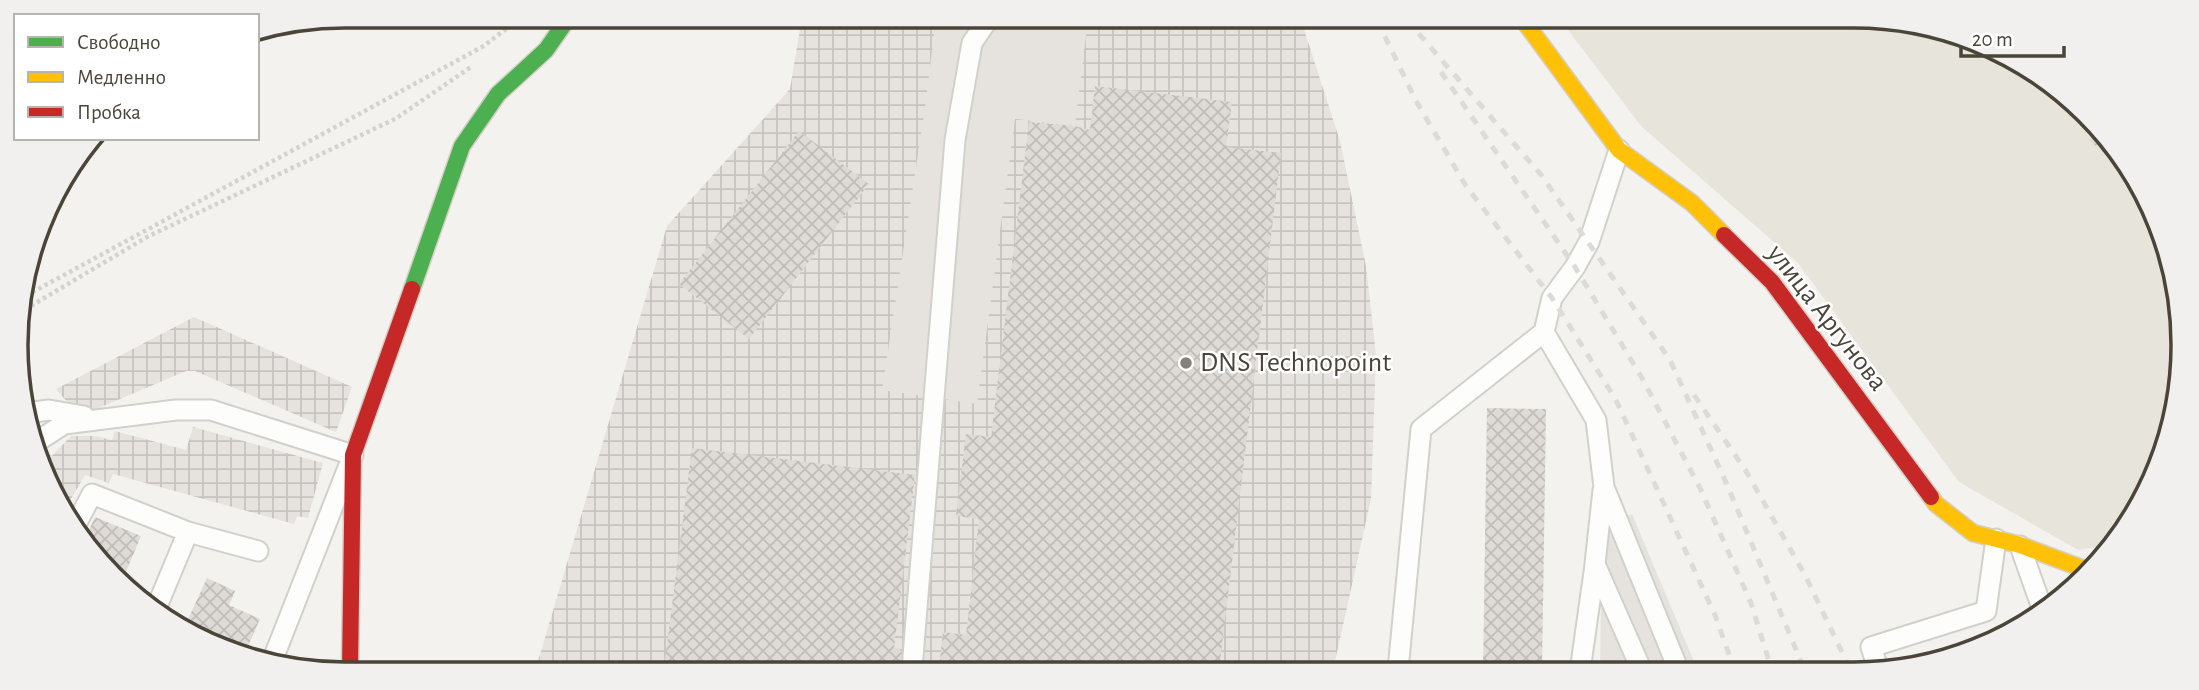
<svg xmlns="http://www.w3.org/2000/svg" width="2199" height="690" viewBox="0 0 2199 690" font-family="'Alegreya Sans',sans-serif">
	<style>
		.residential { fill: #e7e4dc }
		.industrial { fill: url(#industrial-grid) }
		.parking { fill: #e6e3df }
		.building { fill: url(#building-cross-hatch) }
		.lines { fill: none; stroke-linecap: round; stroke-linejoin: round }
		.lane-casing { stroke: #d2d0cb; stroke-width: 23 }
		.fast-casing { stroke: #d3cfc5; stroke-width: 19 }
		.slow-casing { stroke: #d3cfc5; stroke-width: 19 }
		.jam-casing { stroke: #d3cfc5; stroke-width: 19 }
		.path { stroke: #d3d2cc; stroke-width: 4.5; stroke-dasharray: 3.5 3.5; stroke-linecap: butt }
		.lane { stroke: #fdfdfc; stroke-width: 19 }
		.fast { stroke: #4caf50; stroke-width: 16 }
		.slow { stroke: #ffc107; stroke-width: 16 }
		.jam { stroke: #c62828; stroke-width: 16 }
		.rail { stroke: #dbdbda; stroke-width: 5; stroke-dasharray: 9 9; stroke-linecap: butt }
		.poi-dot { fill: #868178; stroke: #fff; stroke-width: 2.5 }
		.labels { text-anchor: middle; dominant-baseline: central; stroke-width: 5; stroke-linejoin: round; paint-order: stroke }
		.street-label { font-size: 28px; fill: #4b4439; stroke: #fff }
		.poi-label { font-size: 28px; fill: #4b4439; stroke: #fff; text-anchor: start }
		.rim { fill: none; stroke: #4b4439; stroke-width: 3.5 }
	</style>
	<defs>
		<pattern id="industrial-grid" width="8" height="8" patternUnits="userSpaceOnUse" patternTransform="scale(1.75)"><rect width="8" height="8" fill="#e6e2de"/><path d="M0 4h8M4 0v8" fill="none" stroke="#c7c3bf"/></pattern>
		<pattern id="building-cross-hatch" width="8" height="8" patternUnits="userSpaceOnUse" patternTransform="scale(1.75)"><rect width="8" height="8" fill="#dedbd6"/><path d="M0 0l8 8M0 8l8-8" fill="none" stroke="#c0bdb8"/></pattern>
	</defs>
	<rect width="100%" height="100%" fill="#f4f2ee"/>
	<path class="residential" d="M1561,21L1919,22L2037,71L2128,162L2177,281V410L2139,510L2110,545L2078,550L1959,482L1798,263L1642,127Z"/>
	<path class="industrial" d="M811,18L1301,20L1340,141L1366,266L1376,355L1371,499L1333,670L536,668L667,226L790,89L800,29Z
		M194,317L352,387L336,432L195,371H186L94,410L89,406L74,410L56,389Z
		M193,427L323,463L308,518L297,516L294,524L113,474L109,483L85,475L64,511L40,459L44,452L52,456L71,436H95L112,440L115,431L186,450Z"/>
	<path class="parking" d="M936,18L1088,19L1075,126L1015,119L977,404L882,390L925,108Z
		M1632,514L1698,671H1600L1602,524Z"/>
	<path class="building" d="M1095,86L1232,102L1226,147L1281,153L1219,670L939,669L943,632L966,635L979,519L956,516L966,434L991,437L1029,122L1075,126L1090,130Z
		M799,131L869,184L749,339L679,284Z
		M2096,131L2128,162L2122,169L2089,140Z
		M1487,408L1546,409L1542,671L1483,670Z
		M692,448L915,475L894,648L908,650L906,669H664Z
		M95,517L141,536L123,579L84,541Z
		M207,578L235,591L229,605L260,619L245,653L184,628Z
		M1981,643L1982,646L1959,653V650Z"/>
	<g class="lines">
		<g class="lane-casing">
			<path id="lane" d="M1619,150L1589,242L1575,267L1552,298L1544,332L1596,420L1604,487L1679,671
				M26,413L49,410L84,416
				M33,444L64,424L176,410H211L353,455L271,664
				M1603,490L1595,564L1642,671
				M73,530L92,494L188,532L155,611
				M188,532L258,551
				M2020,546L2043,611
				M912,669L955,140L972,43L989,18
				M1398,670L1421,429L1544,332
				M1580,671L1595,565
				M1879,671L1871,647L1986,611L1996,539"/>
		</g>
		<g class="fast-casing">
			<path id="fast" d="M412,289L462,146L498,94L546,50L569,17"/>
		</g>
		<g class="slow-casing">
			<path id="slow" d="M1524,21L1619,150L1692,203L1724,235
				M1931,497L1936,504L1973,533L2020,545L2089,571"/>
		</g>
		<g class="jam-casing">
			<path id="jam" d="M1724,235L1772,282L1931,497
				M350,668L353,455L412,289"/>
		</g>
		<path class="path" d="M20,299L482,47L522,17
			M19,313L147,237L395,119L471,67"/>
		<use href="#lane" class="lane"/>
		<use href="#fast" class="fast"/>
		<use href="#slow" class="slow"/>
		<use href="#jam" class="jam"/>
		<path class="rail" d="M1377,20L1416,101L1466,186L1552,298L1616,400L1715,615L1735,671
			M1407,20L1542,176L1670,360L1725,480L1805,671
			M1441,72L1575,267L1642,378L1700,488L1751,603L1772,671
			M1694,395L1746,471L1806,577L1851,671"/>
	</g>
	<circle class="poi-dot" cx="1186" cy="363" r="7"/>
	<g class="labels">
		<g class="street-label">
			<text transform="translate(1827 318) rotate(52)">улица Аргунова</text>
		</g>
		<g class="poi-label">
			<text x="1200" y="363">DNS Technopoint</text>
		</g>
	</g>
	<path d="M0 0H2199V690H0ZM345 28H1854A317 317 0 0 1 2171 345V345A317 317 0 0 1 1854 662H345A317 317 0 0 1 28 345V345A317 317 0 0 1 345 28Z" fill="#f1f0ef" fill-rule="evenodd"/>
	<path class="rim" d="M345 28H1854A317 317 0 0 1 2171 345V345A317 317 0 0 1 1854 662H345A317 317 0 0 1 28 345V345A317 317 0 0 1 345 28Z"/>
	<rect x="14" y="14" width="245" height="126" fill="#ffffff" stroke="#b7b4b0" stroke-width="2"/>
	<rect x="28" y="37" width="35" height="10" fill="#4caf50" stroke="#b7b4b0" stroke-width="2"/>
	<text x="77" y="49" font-size="21" fill="#4b4439">Свободно</text>
	<rect x="28" y="72" width="35" height="10" fill="#ffc107" stroke="#b7b4b0" stroke-width="2"/>
	<text x="77" y="84" font-size="21" fill="#4b4439">Медленно</text>
	<rect x="28" y="107" width="35" height="10" fill="#c62828" stroke="#b7b4b0" stroke-width="2"/>
	<text x="77" y="119" font-size="21" fill="#4b4439">Пробка</text>
	<path d="M1961 46v10h103v-10" fill="none" stroke="#4b4439" stroke-width="3.5"/>
	<text x="1972" y="46" font-size="21" fill="#4b4439" stroke="#ffffff" stroke-width="5" paint-order="stroke">20 m</text>
</svg>
